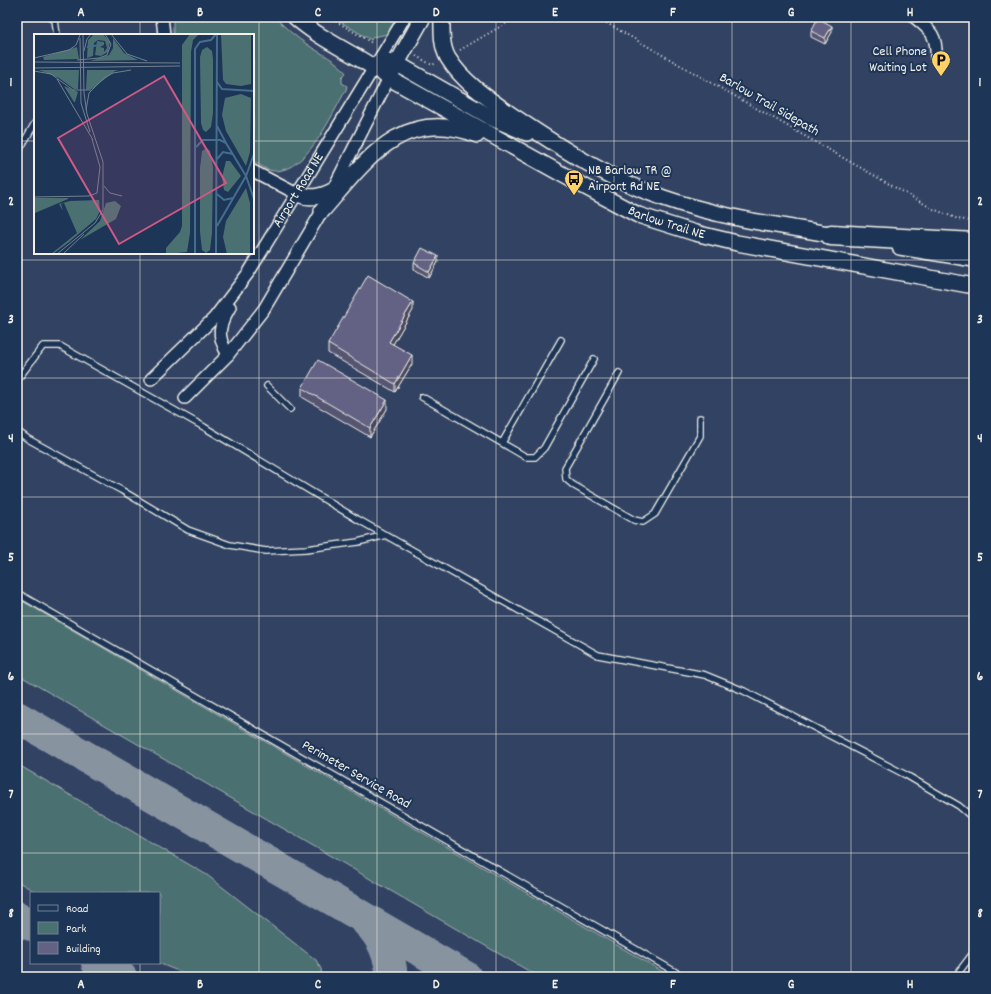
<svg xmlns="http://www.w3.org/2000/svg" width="991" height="994" viewBox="0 0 991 994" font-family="Dekko,sans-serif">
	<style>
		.built { fill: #324264; fill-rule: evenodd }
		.green { fill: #4b7072; stroke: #a0b0ad }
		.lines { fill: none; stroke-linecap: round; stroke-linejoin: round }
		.taxiway { stroke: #8893a0; stroke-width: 32 }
		.lane-casing { stroke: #f4f1e8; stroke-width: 8 }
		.street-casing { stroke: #f4f1e8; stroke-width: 14 }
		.secondary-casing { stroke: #f4f1e8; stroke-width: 18 }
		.highway-casing { stroke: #f4f1e8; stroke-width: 23 }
		.path { stroke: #f4f1e8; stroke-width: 2; stroke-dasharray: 1 3; stroke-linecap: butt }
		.lane { stroke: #1d3557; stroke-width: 5.5 }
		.street { stroke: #1d3557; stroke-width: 11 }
		.secondary { stroke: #1d3557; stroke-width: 15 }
		.highway { stroke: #1d3557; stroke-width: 20 }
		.wall { fill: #555472; stroke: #f4f1e8 }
		.shaded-wall { fill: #45455c; stroke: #f4f1e8 }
		.building { fill: #636284; stroke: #f4f1e8 }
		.grid { fill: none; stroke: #f4f1e8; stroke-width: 1; stroke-opacity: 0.55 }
		.labels { text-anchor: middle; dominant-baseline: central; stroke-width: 4; stroke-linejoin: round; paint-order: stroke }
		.poi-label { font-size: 14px; fill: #f4f1e8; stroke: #1d3557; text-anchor: end }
		.street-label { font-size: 14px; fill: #f4f1e8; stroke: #1d3557 }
		.inset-river { fill: none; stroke: #446e8c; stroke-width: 2 }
		.inset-road { fill: none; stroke: #738091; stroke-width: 1 }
		.view { fill: #d15985; fill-opacity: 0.15; stroke: #d15985; stroke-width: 2 }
		.inset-edge { fill: none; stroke: #f4f1e8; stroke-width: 2 }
		.neatline { fill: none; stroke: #f4f1e8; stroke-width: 1.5 }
		.grid-label { font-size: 13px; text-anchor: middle; font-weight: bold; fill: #f4f1e8 }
	</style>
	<rect width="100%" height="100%" fill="#1d3557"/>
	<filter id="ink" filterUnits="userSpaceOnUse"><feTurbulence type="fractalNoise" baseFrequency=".025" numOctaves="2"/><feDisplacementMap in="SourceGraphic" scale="8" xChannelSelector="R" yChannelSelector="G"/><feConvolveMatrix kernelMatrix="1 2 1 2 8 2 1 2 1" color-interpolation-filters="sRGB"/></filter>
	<g filter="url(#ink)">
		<path class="built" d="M17,17H974V977H17ZM35,35H253V253H35ZM31,893H159V963H31Z"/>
		<path class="green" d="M173,17H275C285,28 296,37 308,45C321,54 337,60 346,73L342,77V83L347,86L346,90C332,114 308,171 275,171C267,171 260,165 253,161V35H173Z
			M332,17H397L388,34L373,37L371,40Z
			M17,598L672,977H539L17,674Z
			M17,764L207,875L316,960L321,969L322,977H193L158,963L159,893H37L17,881Z"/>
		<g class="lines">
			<path class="taxiway" d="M17,717L466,977
				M17,917L31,925
				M367,922C383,937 390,956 392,977
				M97,963L121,977"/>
			<g class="lane-casing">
				<path id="lane" d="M50,17L55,20L57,35
					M17,154L35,123
					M619,373L565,468L566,479L573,485L634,520L643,522L655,514L700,436V418
					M17,380L43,346H60L204,427L357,519L598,655L705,675L744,691L906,775L959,806L974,819
					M267,386L290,409
					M422,397L526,457H535L544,448L594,359
					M17,431L28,439L121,490L188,530L230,545L266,551L306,549L358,542L386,535
					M502,443L561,340
					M17,593L684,977
					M955,977L974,952"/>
			</g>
			<g class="street-casing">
				<g id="street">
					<path d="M162,17L164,35"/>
					<path d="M914,17C931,31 937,35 936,57"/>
					<path d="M253,171L297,194"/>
					<path d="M228,355C216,335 219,326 230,307"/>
					<path id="s1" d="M151,379L214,318L249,272L405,17"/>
					<path d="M185,398L228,355L264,309L322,211L389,78"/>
				</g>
			</g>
			<g class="secondary-casing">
				<g id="secondary">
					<path id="s2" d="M295,17C323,42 359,55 389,78L576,182L638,215L695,233L737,243L974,286"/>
					<path d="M442,17C442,30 441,46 448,58C463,83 493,102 516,118C562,149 611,180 664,198C721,218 782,226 841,236"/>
					<path d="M375,68L383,63L394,62L494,119L527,133"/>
					<path d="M392,72L423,17"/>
					<path d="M297,194C312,200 325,196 339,187"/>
					<path d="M322,211C365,162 402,105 477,135"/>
					<path d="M900,247L974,259"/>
				</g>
			</g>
			<g class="highway-casing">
				<path id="highway" d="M831,235L974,243"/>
			</g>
			<path class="path" d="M329,17L372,43
				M596,17L933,209L958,219L974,221
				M460,50L517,17
				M416,56L432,65L437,63"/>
			<use href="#lane" class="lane"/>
			<use href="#street" class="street"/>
			<use href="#secondary" class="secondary"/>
			<use href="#highway" class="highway"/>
		</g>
		<path class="wall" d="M811,31L832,32L825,44L811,37Z
			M438,262L429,278L414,269V263Z
			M413,310L393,344L412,364L395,392L328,353V344Z
			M302,388L387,409L370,437L302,397Z"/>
		<path class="shaded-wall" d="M832,26V32L825,44V38Z
			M20,41V53L17,58V46Z
			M438,256V262L429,278V272Z
			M413,302V310L389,351V342Z
			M412,355V364L395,392V384Z
			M387,400V409L370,437V428Z"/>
		<path class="building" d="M818,18L832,26L825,38L811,31Z
			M17,39L20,41L17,46Z
			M422,248L438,256L429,272L414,263Z
			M368,275L413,302L389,342L412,355L395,384L328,344Z
			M318,360L387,400L370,428L302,388Z"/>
	</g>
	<path class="grid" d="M140,17V35M259,17V977M377,17V977M496,17V977M614,17V977M732,17V977M851,17V977M17,141H35M253,141H974M140,253V893M17,260H974M17,378H974M17,497H974M17,616H974M17,734H974M17,853H974M140,963V977"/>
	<defs>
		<g id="parking-pin" transform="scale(1)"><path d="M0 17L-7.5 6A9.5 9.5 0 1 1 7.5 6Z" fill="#ffd166" stroke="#1d3557"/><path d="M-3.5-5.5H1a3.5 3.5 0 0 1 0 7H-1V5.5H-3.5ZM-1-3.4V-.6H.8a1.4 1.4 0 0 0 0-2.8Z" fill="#111"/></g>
		<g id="bus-pin" transform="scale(1)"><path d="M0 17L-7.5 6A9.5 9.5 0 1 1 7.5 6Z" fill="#ffd166" stroke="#1d3557"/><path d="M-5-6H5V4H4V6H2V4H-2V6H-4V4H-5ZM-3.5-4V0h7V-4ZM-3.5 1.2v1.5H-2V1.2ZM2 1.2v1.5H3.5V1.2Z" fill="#111"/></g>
	</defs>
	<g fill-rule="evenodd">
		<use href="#parking-pin" x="941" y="60"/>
		<use href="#bus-pin" x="574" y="179"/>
	</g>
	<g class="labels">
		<g class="poi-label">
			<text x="927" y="52">Cell Phone<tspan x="927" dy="16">Waiting Lot</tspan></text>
			<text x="588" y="171" text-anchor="start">NB Barlow TR @<tspan x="588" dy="16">Airport Rd NE</tspan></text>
		</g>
		<g class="street-label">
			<text transform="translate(769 105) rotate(30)">Barlow Trail Sidepath</text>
			<text stroke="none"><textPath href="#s1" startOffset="241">Airport Road NE</textPath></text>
			<text stroke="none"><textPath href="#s2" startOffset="426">Barlow Trail NE</textPath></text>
			<text transform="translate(356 775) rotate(30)">Perimeter Service Road</text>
		</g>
	</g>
	<g transform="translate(34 34)">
		<rect width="220" height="220" fill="#1d3557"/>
		<path d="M69,0L76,8L74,18L67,22L61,21L63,7L70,8V11L66,13L70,14V18L73,14L71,7L64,6L60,9L59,22L53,24L54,6L60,0ZM156,0H165L159,6L157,18L156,199L153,218L132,220V214L146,198L148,192V11ZM187,0H217V50L207,52L192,50L189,46ZM79,4L90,19L104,26L56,27L75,21L79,14ZM43,13L45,25L10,26L9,23ZM173,13L178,17L179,25V79L177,93L172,98L169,96L167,89L166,23L168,16ZM5,36H45L44,55H40L25,44ZM53,36H85L81,37L58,55L52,56ZM30,52L44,58L41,68H40ZM207,60L217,64L216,118L212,132L192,97L188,81L191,64ZM173,114L176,117L179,133L178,199L176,216L172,219L168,216L166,198V134L168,117ZM192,127H196L207,142L194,158L190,156L188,143ZM212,154L216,169V220H193L189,203L192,187ZM0,164H34V165L1,179ZM65,166L66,177L62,185L35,208L19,220H17L43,199L30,169L27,170L29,177L25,170L36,167ZM81,167L87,172L82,185L46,206L66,187L72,169Z" fill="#4b7072"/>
		<path class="inset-river" d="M53,13L66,11M183,48L188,55L220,57M183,92L192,109M162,113L169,106H186L192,109L212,142L220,165M183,125L189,118L199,120M183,160L190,166L199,164M183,192L212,142L220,120M161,220V15L166,8L177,6L182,0M182,220L183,0"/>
		<path class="inset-road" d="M77,0L93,20L113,27M46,4L47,69L56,98M50,17L53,5L57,0M0,24L35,16L42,11L46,1M43,26L65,24L73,21L77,10L71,0M0,28L146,29M0,34L146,32M0,37L17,40L39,56H57M23,45L59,106M52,76L55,59L70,44L79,39L97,36M70,152L76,159L88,162M0,163L55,162L63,159L66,133L58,105M23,220L61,189L69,176V128L53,80L50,59L49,0M29,220L50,200"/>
		<path class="view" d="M130,42L192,149L85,210L24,104Z"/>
		<rect width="220" height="220" class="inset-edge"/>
	</g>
	<rect width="991" height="994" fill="none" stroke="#1d3557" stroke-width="44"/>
	<rect x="30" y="892" width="130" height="72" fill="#1d3557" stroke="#738091"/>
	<rect x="38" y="905" width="20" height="6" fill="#1d3557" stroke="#738091"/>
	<text x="66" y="912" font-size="12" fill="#f4f1e8">Road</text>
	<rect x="38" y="922" width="20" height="12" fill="#4b7072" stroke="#738091"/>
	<text x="66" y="932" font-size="12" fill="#f4f1e8">Park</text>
	<rect x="38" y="942" width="20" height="12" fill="#636284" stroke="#738091"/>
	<text x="66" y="952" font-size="12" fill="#f4f1e8">Building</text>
	<rect x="22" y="22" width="947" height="950" class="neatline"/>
	<g class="grid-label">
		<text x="81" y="16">A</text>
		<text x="200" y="16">B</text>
		<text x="318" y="16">C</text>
		<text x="436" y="16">D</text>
		<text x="555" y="16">E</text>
		<text x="673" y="16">F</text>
		<text x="791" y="16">G</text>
		<text x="910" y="16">H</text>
		<text x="11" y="86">1</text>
		<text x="980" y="86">1</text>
		<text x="11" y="205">2</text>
		<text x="980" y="205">2</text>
		<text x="11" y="323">3</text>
		<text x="980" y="323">3</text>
		<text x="11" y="442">4</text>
		<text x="980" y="442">4</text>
		<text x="11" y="561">5</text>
		<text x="980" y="561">5</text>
		<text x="11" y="680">6</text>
		<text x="980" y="680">6</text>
		<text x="11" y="798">7</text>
		<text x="980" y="798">7</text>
		<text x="11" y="917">8</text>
		<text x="980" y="917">8</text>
		<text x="81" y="988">A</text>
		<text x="200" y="988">B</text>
		<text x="318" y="988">C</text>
		<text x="436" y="988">D</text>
		<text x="555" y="988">E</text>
		<text x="673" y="988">F</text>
		<text x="791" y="988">G</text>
		<text x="910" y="988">H</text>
	</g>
</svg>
